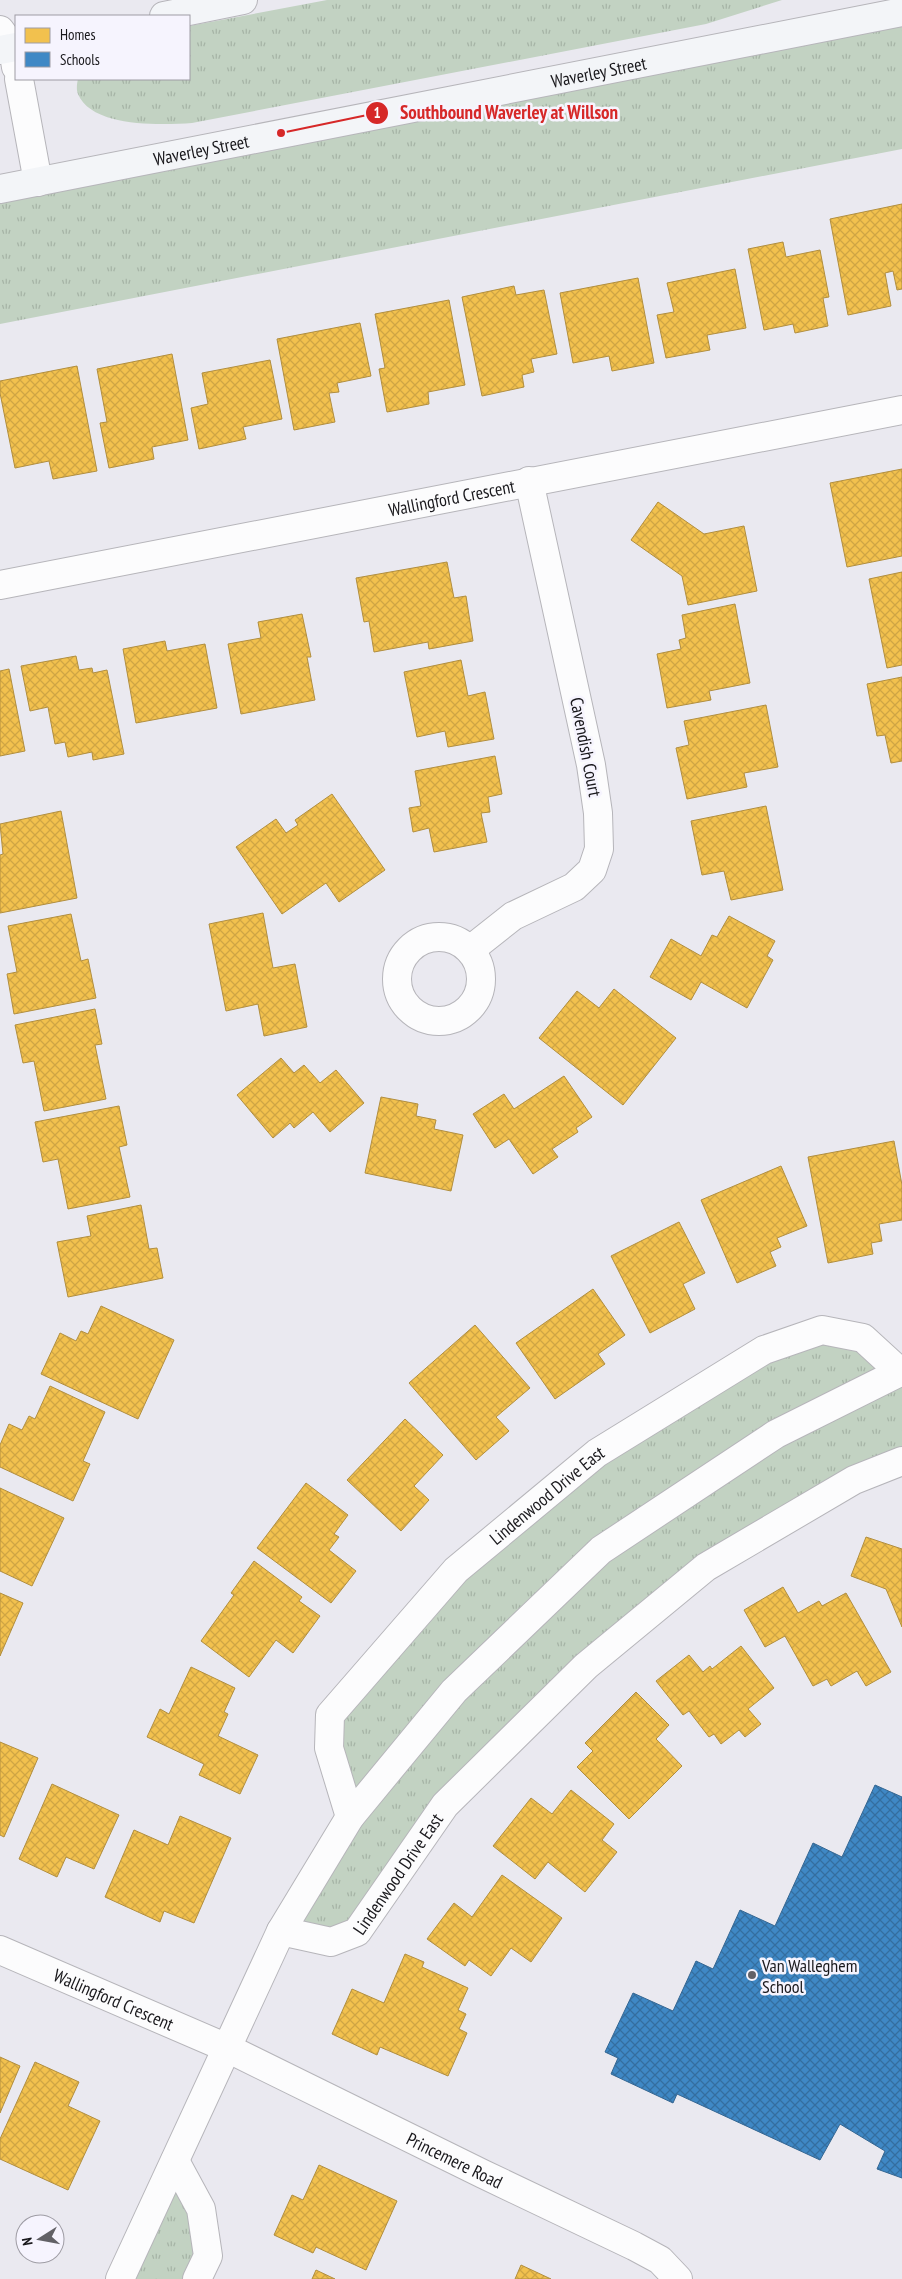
<svg xmlns="http://www.w3.org/2000/svg" width="902" height="2279" viewBox="0 0 902 2279" font-family="'PT Sans Narrow',sans-serif">
	<style>
		.grass { fill: url(#grass-tufts) }
		.homes { fill: url(#homes-cross-hatch); stroke: #b18e3f }
		.schools { fill: url(#schools-cross-hatch); stroke: #346692 }
		.lines { fill: none; stroke-linecap: round; stroke-linejoin: round }
		.minor-casing { stroke: #b6b5ba; stroke-width: 30 }
		.tertiary-casing { stroke: #b6b5ba; stroke-width: 30 }
		.secondary-casing { stroke: #b6b5ba; stroke-width: 30 }
		.minor { stroke: #fcfcfd; stroke-width: 28 }
		.tertiary { stroke: #fcfcfd; stroke-width: 28 }
		.secondary { stroke: #f3f5f8; stroke-width: 28 }
		.poi-dot { fill: #626166; stroke: #f6f4fe; stroke-width: 2 }
		.labels { text-anchor: middle; dominant-baseline: central; stroke-width: 5; stroke-linejoin: round; paint-order: stroke }
		.street-label { font-size: 18px; fill: #19181c; stroke: #f6f4fe }
		.poi-label { font-size: 18px; fill: #19181c; stroke: #f6f4fe; text-anchor: start }
		.leader { fill: none; stroke: #d62828; stroke-width: 2 }
		.callout-dot { fill: #d62828; stroke: #f6f4fe; stroke-width: 2 }
		.mark-label { font-size: 15px; text-anchor: middle; font-weight: bold; fill: #fff }
		.callout-label { font-size: 19px; text-anchor: middle; font-weight: bold; fill: #d62828; stroke: #f6f4fe; stroke-width: 5; stroke-linejoin: round; paint-order: stroke }
	</style>
	<defs>
		<pattern id="grass-tufts" width="24" height="20" patternUnits="userSpaceOnUse" patternTransform="scale(1.25)"><rect width="24" height="20" fill="#c2d2c2"/><path d="M3 7l-1-3M5 7V3M7 7l1-3M15 17l-1-3M17 17v-4M19 17l1-3" fill="none" stroke="#a6b4a6"/></pattern>
		<pattern id="homes-cross-hatch" width="8" height="8" patternUnits="userSpaceOnUse" patternTransform="scale(1.25)"><rect width="8" height="8" fill="#f2c14e"/><path d="M0 0l8 8M0 8l8-8" fill="none" stroke="#cfa544"/></pattern>
		<pattern id="schools-cross-hatch" width="8" height="8" patternUnits="userSpaceOnUse" patternTransform="scale(1.25)"><rect width="8" height="8" fill="#3f88c5"/><path d="M0 0l8 8M0 8l8-8" fill="none" stroke="#346e9f"/></pattern>
	</defs>
	<rect width="100%" height="100%" fill="#eae9f0"/>
	<path class="grass" d="M327,0H782L706,24L192,123C162,125 92,128 78,94C76,90 77,83 78,79H189V26Z
		M902,12V149L0,324V189Z
		M822,1330L902,1371V1461L706,1567L445,1805L357,1932L281,1931L350,1817L330,1715L456,1570L597,1453Z
		M175,2161L201,2209L197,2279H120Z"/>
	<path class="homes" d="M902,204V289L897,290L893,271L885,273L891,306L848,315L830,219Z
		M783,242L786,257L820,250L829,297L823,298L828,326L795,333L793,324L764,330L748,249Z
		M735,269L746,328L707,335L710,350L666,358L657,315L674,312L667,283Z
		M638,278L654,363L612,371L609,356L573,363L560,293Z
		M514,286L516,295L544,290L557,354L531,359L534,372L522,375L524,387L482,396L462,297Z
		M449,300L465,385L428,392L429,404L387,412L379,369L385,368L375,314Z
		M360,323L371,376L337,383L339,392L329,393L335,422L294,430L277,339Z
		M172,354L188,440L152,447L154,459L109,468L100,423L107,422L97,369Z
		M270,360L282,419L243,427L246,439L199,449L191,408L208,404L202,373Z
		M77,366L97,471L53,479L49,461L15,468L0,393V381Z
		M902,469V556L847,567L830,483Z
		M658,502L704,534L744,526L757,591L688,605L682,576L631,540Z
		M447,562L454,598L466,596L473,641L429,649L428,642L374,652L369,621L364,622L356,578Z
		M902,572V665L887,668L869,579Z
		M735,604L750,683L709,691L711,700L667,708L657,654L681,649L679,640L686,638L682,615Z
		M302,614L311,657H307L315,700L241,714L228,644L261,638L258,622Z
		M165,641L167,651L205,644L217,708L136,723L123,649Z
		M76,656L79,670L92,668L93,673L107,670L124,754L93,760L92,752L68,757L65,742L55,744L48,707L30,711L21,666Z
		M461,660L468,696L485,692L494,739L448,747L445,731L417,737L404,672Z
		M9,669L25,751L0,756V671Z
		M902,677V761L891,763L885,735L877,736L867,684Z
		M766,705L778,767L744,773L747,787L687,799L676,748L689,745L684,721Z
		M495,756L502,794L488,797L490,812L481,813L487,842L434,852L429,828L413,832L409,808L421,806L415,771Z
		M332,794L385,870L339,902L326,883L282,914L236,847L276,819L286,833L298,825L295,820Z
		M766,806L783,890L731,900L724,871L702,875L691,821Z
		M61,811L77,898L0,913V855L3,854L0,824Z
		M263,913L273,968L295,964L307,1027L264,1036L258,1004L226,1011L209,924Z
		M71,914L81,961L88,959L96,998L14,1014L7,974L17,972L8,926Z
		M729,916L775,941L767,956L773,960L747,1008L701,982L691,1000L650,977L671,939L701,956L712,935L717,937Z
		M614,989L676,1038L623,1105L539,1038L577,991L599,1008Z
		M95,1009L102,1044L95,1045L106,1099L44,1111L34,1061L23,1063L15,1025Z
		M281,1058L294,1073L304,1065L320,1083L336,1070L364,1103L330,1132L313,1112L294,1128L290,1123L273,1138L237,1095Z
		M564,1076L592,1117L576,1128L578,1132L552,1149L558,1157L533,1174L509,1139L495,1148L473,1114L504,1094L514,1109Z
		M381,1097L418,1104L416,1116L436,1120L434,1129L463,1135L451,1191L365,1173Z
		M119,1106L127,1145L119,1147L130,1197L68,1209L58,1159L43,1162L35,1122Z
		M894,1141L902,1185V1220L879,1224L882,1241L871,1243L873,1254L828,1263L808,1157Z
		M781,1166L807,1226L777,1238L781,1247L770,1252L776,1266L737,1283L701,1200Z
		M141,1205L149,1249L157,1248L163,1278L68,1297L57,1242L91,1236L87,1216Z
		M679,1222L705,1273L683,1284L695,1309L650,1333L611,1256Z
		M593,1289L625,1335L598,1354L605,1364L555,1399L516,1343Z
		M101,1306L174,1340L138,1419L41,1374L60,1333L76,1341L81,1331L88,1334Z
		M475,1325L530,1388L496,1417L509,1431L476,1460L409,1383Z
		M50,1386L105,1412L83,1461L90,1464L73,1501L0,1467V1445L9,1424L22,1430L29,1416L35,1419Z
		M405,1419L443,1455L414,1486L429,1500L401,1531L347,1480Z
		M306,1483L348,1515L334,1534L339,1537L329,1550L356,1571L331,1603L257,1548Z
		M0,1488L64,1518L32,1586L0,1571Z
		M866,1537L902,1549V1627L886,1589L851,1576Z
		M254,1561L302,1597L299,1601L320,1616L293,1653L276,1640L249,1677L201,1641L234,1595L231,1593Z
		M783,1587L798,1613L819,1601L822,1606L846,1593L891,1672L866,1686L857,1671L831,1686L827,1679L813,1686L785,1636L765,1647L744,1610Z
		M0,1593L23,1603L0,1656Z
		M741,1646L774,1688L748,1709L761,1724L745,1737L739,1730L721,1744L714,1734L709,1737L689,1711L683,1715L656,1681L689,1655L703,1672L710,1666L712,1669Z
		M191,1667L235,1688L224,1712L228,1714L218,1736L258,1755L240,1794L199,1775L204,1764L147,1737L160,1709L169,1714Z
		M636,1692L669,1725L656,1739L682,1766L629,1819L577,1767L593,1751L585,1743Z
		M0,1742L38,1758L4,1837L0,1835Z
		M52,1784L119,1815L94,1869L66,1857L57,1877L19,1859Z
		M571,1790L614,1824L602,1840L617,1852L585,1892L548,1862L535,1879L493,1846L531,1798L552,1814Z
		M180,1816L231,1838L194,1923L164,1911L160,1922L105,1897L134,1830L168,1845Z
		M502,1875L562,1918L531,1962L511,1948L491,1976L469,1960L465,1966L427,1939L454,1903L472,1917Z
		M405,1954L424,1962L422,1967L468,1988L458,2010L466,2014L459,2029L467,2033L448,2076L380,2047L377,2055L332,2034L352,1989L384,2003Z
		M0,2057L20,2066L0,2113Z
		M35,2062L79,2082L68,2106L100,2121L68,2190L0,2159V2139Z
		M319,2165L397,2201L366,2270L316,2247L313,2253L274,2235L292,2195L303,2200Z
		M521,2265L551,2279H515Z
		M316,2270L335,2279H312Z"/>
	<path class="schools" d="M875,1785L902,1797V2178L877,2169L885,2151L840,2124L820,2160L677,2094L673,2103L611,2074L618,2058L605,2052L633,1993L673,2011L696,1961L713,1969L740,1910L775,1926L813,1843L842,1857Z"/>
	<g class="lines">
		<g class="minor-casing">
			<g id="minor">
				<path d="M0,30L13,48L16,67"/>
				<path d="M19,79L38,182"/>
				<path id="s1" d="M0,585L902,410"/>
				<circle cx="439" cy="979" r="42"/>
				<path d="M470,950L513,916L574,887L592,870L599,849L598,813L591,765L529,481"/>
				<path id="s2" d="M350,1817L329,1748L330,1715L456,1570L597,1453L764,1350L822,1330L863,1338L900,1372"/>
				<path id="s3" d="M281,1931L331,1942L357,1932L445,1805L586,1666L706,1567L854,1480L902,1461"/>
				<path id="s4" d="M0,1950L227,2048L483,2174L634,2246L660,2260L678,2279"/>
				<path d="M175,2161L201,2209L208,2256L197,2279"/>
			</g>
		</g>
		<g class="tertiary-casing">
			<path id="tertiary" d="M120,2279L281,1931L350,1817L454,1691L601,1550L776,1434L902,1371"/>
		</g>
		<g class="secondary-casing">
			<g id="secondary">
				<path d="M164,16L243,0"/>
				<path d="M0,50L16,47"/>
				<path id="s5" d="M0,189L902,12"/>
			</g>
		</g>
		<use href="#minor" class="minor"/>
		<use href="#tertiary" class="tertiary"/>
		<use href="#secondary" class="secondary"/>
	</g>
	<circle class="poi-dot" cx="752" cy="1975" r="5"/>
	<g class="labels">
		<g class="street-label">
			<text stroke="none"><textPath href="#s5" startOffset="610">Waverley Street</textPath></text>
			<text stroke="none"><textPath href="#s5" startOffset="205">Waverley Street</textPath></text>
			<text stroke="none"><textPath href="#s1" startOffset="460">Wallingford Crescent</textPath></text>
			<text transform="translate(586 747) rotate(79)">Cavendish Court</text>
			<text stroke="none"><textPath href="#s2" startOffset="415">Lindenwood Drive East</textPath></text>
			<text stroke="none"><textPath href="#s3" startOffset="150">Lindenwood Drive East</textPath></text>
			<text stroke="none"><textPath href="#s4" startOffset="124">Wallingford Crescent</textPath></text>
			<text stroke="none"><textPath href="#s4" startOffset="501">Princemere Road</textPath></text>
		</g>
		<g class="poi-label">
			<text x="762" y="1965">Van Walleghem<tspan x="762" dy="21">School</tspan></text>
		</g>
	</g>
	<path class="leader" d="M281 133L377 113"/>
	<g class="callout-dot">
		<circle cx="281" cy="133" r="5"/>
		<circle cx="377" cy="113" r="12"/>
	</g>
	<g class="mark-label">
		<text x="377" y="118">1</text>
	</g>
	<g class="callout-label">
		<text x="509" y="119">Southbound Waverley at Willson</text>
	</g>
	<rect x="15" y="15" width="175" height="65" fill="#f6f4fe" stroke="#9e9ca4"/>
	<rect x="25" y="28" width="25" height="15" fill="#f2c14e" stroke="#9e9ca4"/>
	<text x="60" y="40" font-size="15" fill="#19181c">Homes</text>
	<rect x="25" y="52" width="25" height="15" fill="#3f88c5" stroke="#9e9ca4"/>
	<text x="60" y="65" font-size="15" fill="#19181c">Schools</text>
	<g transform="translate(40 2239) rotate(259)"><circle r="24" fill="#f6f4fe" stroke="#9e9ca4"/>
	<path d="M0-4L9 19L0 12L-9 19Z" fill="#626166"/>
	<text y="-8" font-size="14" font-weight="bold" text-anchor="middle" fill="#19181c">N</text>
	</g>
</svg>
